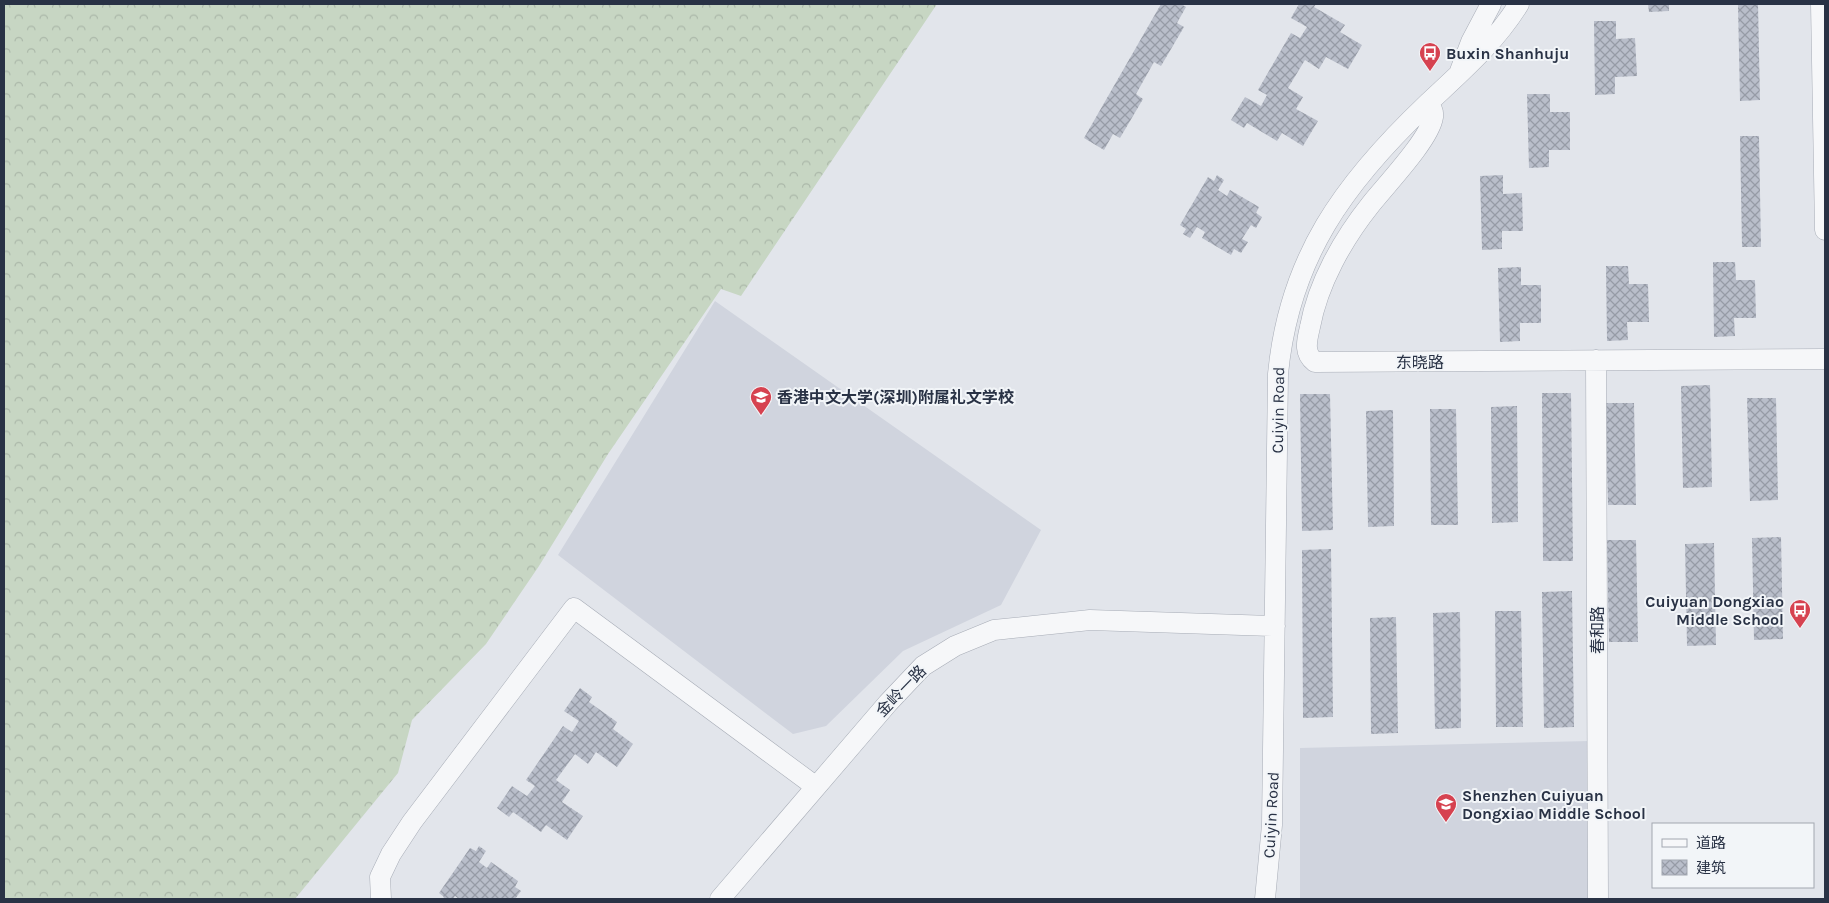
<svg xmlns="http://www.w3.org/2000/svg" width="1829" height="903" viewBox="0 0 1829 903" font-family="Karla,'Noto Sans SC',sans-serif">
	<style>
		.built { fill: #d0d4de }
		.forest { fill: url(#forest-crowns) }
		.building { fill: url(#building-cross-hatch) }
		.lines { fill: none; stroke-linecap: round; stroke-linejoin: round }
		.minor-casing { stroke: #a7acb6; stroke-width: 21 }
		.minor { stroke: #f6f7f9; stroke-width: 20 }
		.labels { text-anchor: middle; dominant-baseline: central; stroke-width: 4; stroke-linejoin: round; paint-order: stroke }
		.poi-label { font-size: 16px; font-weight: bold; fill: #293245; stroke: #f2f5f8; text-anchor: start }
		.street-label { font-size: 16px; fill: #293245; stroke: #f2f5f8 }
	</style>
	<defs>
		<pattern id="forest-crowns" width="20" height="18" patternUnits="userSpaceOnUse" patternTransform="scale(1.25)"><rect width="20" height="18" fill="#c7d6c3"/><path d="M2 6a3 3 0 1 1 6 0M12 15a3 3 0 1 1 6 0" fill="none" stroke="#abb8a9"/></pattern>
		<pattern id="building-cross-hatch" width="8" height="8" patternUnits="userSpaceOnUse" patternTransform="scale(1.25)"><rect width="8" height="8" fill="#b9beca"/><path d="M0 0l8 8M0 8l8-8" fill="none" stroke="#969ba6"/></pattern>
	</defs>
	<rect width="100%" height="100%" fill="#e2e5eb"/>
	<path class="built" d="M715,301L1041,530L1001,605L903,651L826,726L793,734L558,555Z
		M1590,741L1592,899H1300V748Z"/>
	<path class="forest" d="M4,4H937L741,296L721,289L608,454L539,566L486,644L412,720L398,773L295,899H4Z"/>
	<path class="building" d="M1161,4H1181L1186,7L1177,23L1184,27L1161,66L1154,62L1136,94L1143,99L1120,138L1113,134L1104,150L1084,138Z
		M1299,4H1316L1314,7L1345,25L1340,32L1362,45L1348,69L1326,57L1319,69L1305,60L1288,88L1303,97L1296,109L1318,121L1303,146L1282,133L1277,141L1247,123L1244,128L1231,120L1245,97L1261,106L1267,95L1258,90L1291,33L1300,38L1307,27L1291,18Z
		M1648,4H1669V11L1649,12Z
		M1738,4H1758L1760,100L1740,101Z
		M1594,21H1616V39L1635,38L1637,76L1615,77V94L1595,95Z
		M1527,94H1550V112H1570V150H1549V167L1529,168Z
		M1740,136H1759L1761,247H1742Z
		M1217,175L1224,180L1218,190L1227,196L1230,190L1259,207L1256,213L1262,217L1256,228L1251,225L1242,239L1248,242L1241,253L1234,249L1231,255L1202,238L1205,232L1197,227L1190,238L1183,234L1186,229L1180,225L1208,177L1214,181Z
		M1503,175V194L1522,193L1523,231H1502V249L1482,250L1480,176Z
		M1713,262H1735L1736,280H1755L1756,318H1734L1735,336L1714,337Z
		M1606,266H1628L1629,284H1648L1649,322H1627L1628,340L1607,341Z
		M1521,267V285H1541V323H1520V341L1500,342L1498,268Z
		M1710,385L1712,487L1683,488L1681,386Z
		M1542,393H1571L1573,561H1543Z
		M1300,394H1330L1333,530L1302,531Z
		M1747,398H1776L1778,500L1750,501Z
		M1605,403H1634L1636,505H1608Z
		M1517,406L1518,522L1492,523L1491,407Z
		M1430,409H1456L1458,525H1431Z
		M1393,410L1394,526L1368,527L1366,411Z
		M1781,537L1783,639L1754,640L1752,538Z
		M1607,540H1636L1638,642H1609Z
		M1714,543L1716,645L1687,646L1685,544Z
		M1331,549L1333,717L1303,718L1302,550Z
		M1572,591L1574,727L1544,728L1542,592Z
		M1495,611H1521L1523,727H1496Z
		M1460,612L1461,728L1435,729L1433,613Z
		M1396,617L1398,733L1371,734L1370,618Z
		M580,688L592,697L589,702L617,722L613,729L633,744L617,767L596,752L588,764L575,754L556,780L570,790L562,802L583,816L567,840L546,825L541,832L513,812L509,817L497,808L512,786L527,796L535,786L526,780L563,726L572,732L579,721L564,711Z
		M479,846L486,851L479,862L487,868L491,862L518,881L515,887L521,891L515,899H459L455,896L453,899H443L444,897L439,893L470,848L476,851Z"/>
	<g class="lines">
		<g class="minor-casing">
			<path id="minor" d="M1821,4L1825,230
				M1460,71L1471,42L1491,4
				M1428,103C1431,107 1434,111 1433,117C1430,139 1386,185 1371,204C1343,239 1318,283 1310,327C1307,340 1303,353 1315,362L1825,359
				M1596,360L1598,899
				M381,899L380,877L391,854L412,822L574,608L815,786
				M720,899L888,703L923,666L955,646L994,630L1090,620L1275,626
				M1265,899L1272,825L1278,374C1289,258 1344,183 1427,104C1461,72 1494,44 1519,4"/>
		</g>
		<use href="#minor" class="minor"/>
	</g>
	<defs>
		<g id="bus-pin" transform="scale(1.125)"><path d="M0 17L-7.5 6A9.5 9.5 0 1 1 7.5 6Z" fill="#d64250" stroke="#f2f5f8"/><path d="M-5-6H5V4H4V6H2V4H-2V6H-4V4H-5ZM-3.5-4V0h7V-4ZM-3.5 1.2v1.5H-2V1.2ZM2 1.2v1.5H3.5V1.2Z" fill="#fff"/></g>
		<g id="school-pin" transform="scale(1.125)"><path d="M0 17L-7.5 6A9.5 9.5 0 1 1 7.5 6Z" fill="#d64250" stroke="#f2f5f8"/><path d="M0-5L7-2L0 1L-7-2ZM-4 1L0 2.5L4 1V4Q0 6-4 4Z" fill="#fff"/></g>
	</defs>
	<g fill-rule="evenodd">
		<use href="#bus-pin" x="1430" y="53"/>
		<use href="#school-pin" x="761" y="397"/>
		<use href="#bus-pin" x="1800" y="610"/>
		<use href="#school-pin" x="1446" y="804"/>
	</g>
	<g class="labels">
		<g class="poi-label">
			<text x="1446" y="53">Buxin Shanhuju</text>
			<text x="777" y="397">香港中文大学(深圳)附属礼文学校</text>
			<text x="1784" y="601" text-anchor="end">Cuiyuan Dongxiao<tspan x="1784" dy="18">Middle School</tspan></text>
			<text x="1462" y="795">Shenzhen Cuiyuan<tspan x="1462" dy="18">Dongxiao Middle School</tspan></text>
		</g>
		<g class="street-label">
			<text x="1420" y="362">东晓路</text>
			<text transform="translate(1278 410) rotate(-89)">Cuiyin Road</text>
			<text transform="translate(1597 630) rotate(-90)">春和路</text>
			<text transform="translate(901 691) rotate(-46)">金岭一路</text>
			<text transform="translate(1271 815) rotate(-87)">Cuiyin Road</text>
		</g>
	</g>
	<rect width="1829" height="903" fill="none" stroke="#293245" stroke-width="10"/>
	<rect x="1652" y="823" width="162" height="65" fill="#f2f5f8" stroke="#a2a7b0"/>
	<rect x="1662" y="839" width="25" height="8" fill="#f6f7f9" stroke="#a2a7b0"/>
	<text x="1696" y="848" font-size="15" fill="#293245">道路</text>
	<rect x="1662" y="860" width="25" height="15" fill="url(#building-cross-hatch)" stroke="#a2a7b0"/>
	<text x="1696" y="873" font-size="15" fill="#293245">建筑</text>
</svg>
